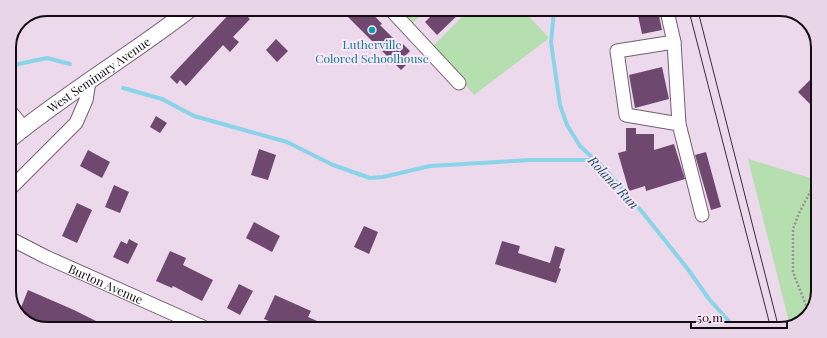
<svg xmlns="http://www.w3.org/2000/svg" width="827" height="338" viewBox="0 0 827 338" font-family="'Playfair Display',serif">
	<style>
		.green { fill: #b6dfaf }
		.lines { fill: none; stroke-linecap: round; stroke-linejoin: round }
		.stream { stroke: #8ad4ea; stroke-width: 4 }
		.building { fill: #6f486f }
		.minor-casing { stroke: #715f70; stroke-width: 15 }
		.major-casing { stroke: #715f70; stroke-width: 18 }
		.path { stroke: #9e8f9e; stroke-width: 2.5; stroke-dasharray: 2 2; stroke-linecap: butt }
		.minor { stroke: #fff; stroke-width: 13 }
		.major { stroke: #fff; stroke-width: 16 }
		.tram { stroke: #372e37; stroke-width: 1 }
		.culture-dot { fill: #0f9aa8; stroke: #fae6f9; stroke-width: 1.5 }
		.labels { text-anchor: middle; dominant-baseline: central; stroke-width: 4; stroke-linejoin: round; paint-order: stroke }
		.culture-label { font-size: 12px; fill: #0d838f; stroke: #fae6f9 }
		.street-label { font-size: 12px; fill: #130c13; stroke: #fae6f9 }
		.water-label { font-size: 13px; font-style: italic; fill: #165464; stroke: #fae6f9 }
		.rim { fill: none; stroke: #130c13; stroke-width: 2 }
	</style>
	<rect width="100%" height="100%" fill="#ecd9ec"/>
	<path class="green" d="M397,10H426L411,25Z
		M468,11H524L549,38L474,95L452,69L430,49Z
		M748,159L817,180L815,306L801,323L790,326Z"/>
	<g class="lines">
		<path class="stream" d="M554,11L551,42L560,105L567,125L580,146L606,170L643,213L687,268L709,299L736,329
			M9,66L47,58L70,64
			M123,88L162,99L194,116L287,142L333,165L370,178L383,177L430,166L531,160H595"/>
	</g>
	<path class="building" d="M233,10H241L250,19L233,37L239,42L230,52L223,45L186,86L180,80L177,84L170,77Z
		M355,10H369L382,24L380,25L401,46L403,44L410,51L404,57L409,62L401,70L348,17Z
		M437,10H446L462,11L437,35L425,22Z
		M637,11H658L662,30L642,34Z
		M276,39L288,51L277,62L266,50Z
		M662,67L669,99L635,108L629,75Z
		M818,72L817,105V111L798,92Z
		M156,116L167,123L160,133L150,127Z
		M626,128H636V134H654V150L674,144L685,179L646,191L645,186L629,191L618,153L626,151Z
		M259,149L276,155L268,180L251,175Z
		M88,150L110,162L102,178L80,166Z
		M706,152L721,207L711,210L695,155Z
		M114,185L129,192L120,213L105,207Z
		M77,203L92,210L77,243L62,236Z
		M254,222L280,236L272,252L246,238Z
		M364,226L378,232L369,254L354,247Z
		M129,239L138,244L128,264L113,257L121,241L127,244Z
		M502,241L520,246L518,253L550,263L555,246L565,249L559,268L561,269L556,283L495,264Z
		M170,251L186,258L183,265L213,280L202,301L173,286L172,288L156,281Z
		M239,284L253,291L240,315L227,308Z
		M28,290L74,310L106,326H37L27,322L18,315Z
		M275,295L311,311L308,317L331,327H283L264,319Z"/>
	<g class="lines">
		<g class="minor-casing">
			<g id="minor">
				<path d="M391,10L459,83"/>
				<path d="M667,11L674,42L679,124L702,215"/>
				<path d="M674,42L617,51L626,115L679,124"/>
				<path d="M9,110L24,128"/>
				<path d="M9,190L76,123L86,100L89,82"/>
				<path id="s1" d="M9,238L46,257L203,327"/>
			</g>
		</g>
		<g class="major-casing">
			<g id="major">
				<path id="s2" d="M9,140C66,93 131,55 189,10"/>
			</g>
		</g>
		<path class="path" d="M809,313L793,272V229L799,213L817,179"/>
		<use href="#minor" class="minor"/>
		<use href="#major" class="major"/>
		<path class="tram" d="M689,11L771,329
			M698,11L779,329"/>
	</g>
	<circle class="culture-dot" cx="372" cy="30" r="4"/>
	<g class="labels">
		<g class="culture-label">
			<text x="372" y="44">Lutherville<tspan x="372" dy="14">Colored Schoolhouse</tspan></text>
		</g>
		<g class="street-label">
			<text stroke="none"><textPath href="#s2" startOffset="111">West Seminary Avenue</textPath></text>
			<text stroke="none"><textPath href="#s1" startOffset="107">Burton Avenue</textPath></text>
		</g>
		<g class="water-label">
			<text transform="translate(614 182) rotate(47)">Roland Run</text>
		</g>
	</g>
	<path d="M0 0H827V338H0ZM47 16H780A31 31 0 0 1 811 47V291A31 31 0 0 1 780 322H47A31 31 0 0 1 16 291V47A31 31 0 0 1 47 16Z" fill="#e8d5e7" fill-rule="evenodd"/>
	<path class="rim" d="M47 16H780A31 31 0 0 1 811 47V291A31 31 0 0 1 780 322H47A31 31 0 0 1 16 291V47A31 31 0 0 1 47 16Z"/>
	<path d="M691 322v6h96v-6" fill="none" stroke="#130c13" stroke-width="2"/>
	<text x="697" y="322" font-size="12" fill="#130c13" stroke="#fae6f9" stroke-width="3" paint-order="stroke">50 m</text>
</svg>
